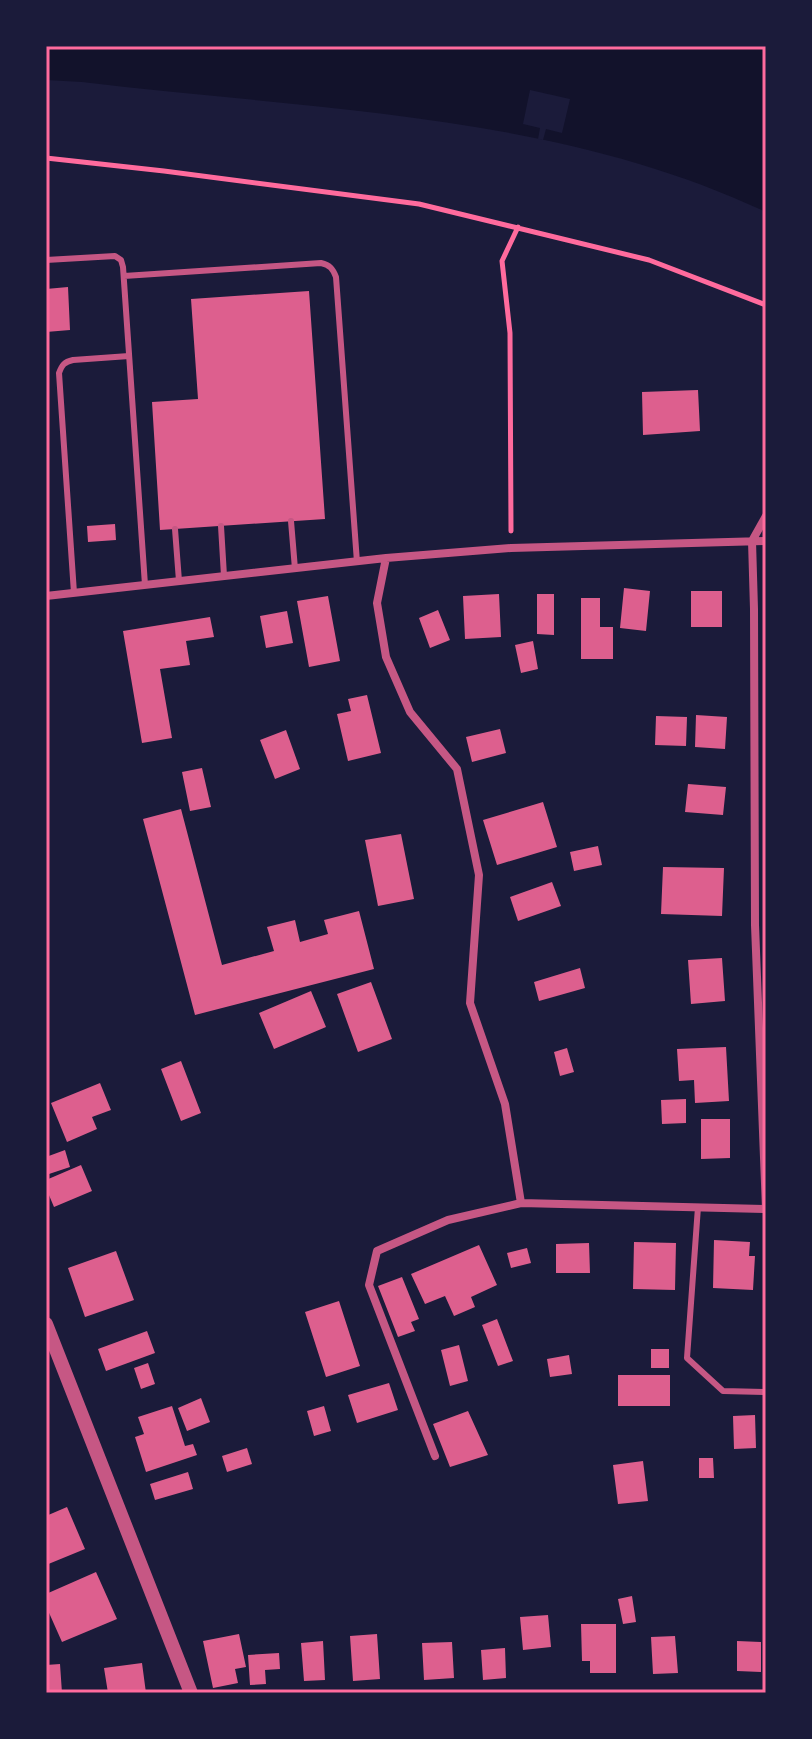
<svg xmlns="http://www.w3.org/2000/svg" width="812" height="1739" viewBox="0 0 812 1739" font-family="Inter,sans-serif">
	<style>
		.water { fill: #12122b }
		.pier { fill: #1b1b3a }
		.building { fill: #dd5f8e }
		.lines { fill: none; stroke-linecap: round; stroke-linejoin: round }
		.path { stroke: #ff6b9d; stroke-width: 5 }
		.service { stroke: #c65784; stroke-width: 6 }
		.minor { stroke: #c65784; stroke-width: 8 }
		.tertiary { stroke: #c65784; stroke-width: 14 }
		.neatline { fill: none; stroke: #ff6b9d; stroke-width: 3 }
	</style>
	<rect width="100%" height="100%" fill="#1b1b3a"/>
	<path class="water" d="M46,46H766V212C554,112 311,110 82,82L46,80Z"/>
	<path class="pier" d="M530,90L570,99L562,133L546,129L543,140L538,139L540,128L523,124Z"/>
	<path class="building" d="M68,287L70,330L46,332V289Z
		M309,291L325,519L160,530L152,402L198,399L191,299Z
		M698,390L700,431L643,435L642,392Z
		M115,524L116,540L88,542L87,526Z
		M624,588L650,591L646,631L620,628Z
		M691,591H722V627H691Z
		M499,594L501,637L465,639L463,596Z
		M537,594H554V635L537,634Z
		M328,596L340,661L309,667L297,601Z
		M581,598H600V627H613V659H581Z
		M438,610L450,640L430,648L419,618Z
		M287,611L293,643L266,648L260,616Z
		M210,617L214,637L186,641L190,665L160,669L172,738L142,743L123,631Z
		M533,641L538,669L521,673L515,645Z
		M367,695L381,753L348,761L337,714L351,711L348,699Z
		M696,715L727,717L725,749L695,747Z
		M656,716L687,717L686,746L655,745Z
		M500,729L506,753L472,762L466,737Z
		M286,730L300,769L275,779L260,740Z
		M202,768L211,807L190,811L182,772Z
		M688,784L726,787L723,815L685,812Z
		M543,802L557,847L497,865L483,820Z
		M181,809L222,965L274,951L267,927L295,920L300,942L328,934L324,920L359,911L374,969L195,1015L143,819Z
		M401,834L414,899L378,906L365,840Z
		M598,846L602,865L574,871L570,852Z
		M663,867L724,868L722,916L661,914Z
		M552,882L561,906L518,921L510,897Z
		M722,958L725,1001L691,1004L688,960Z
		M580,968L585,988L539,1001L534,982Z
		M371,982L392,1039L358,1052L337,994Z
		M311,991L326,1027L274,1049L259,1013Z
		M726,1047L729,1101L695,1103L694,1080L679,1081L677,1049Z
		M567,1048L574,1072L560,1076L554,1052Z
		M181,1061L201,1113L181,1121L161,1069Z
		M100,1083L111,1110L92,1117L97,1129L67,1142L51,1103Z
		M686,1099V1123L662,1124L661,1100Z
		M701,1119H730V1158L701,1159Z
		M65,1150L70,1167L46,1175V1157Z
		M81,1165L92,1191L54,1207L46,1188V1180Z
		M714,1240L750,1242L749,1256H755L753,1290L713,1288Z
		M634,1242L676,1243L675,1290L633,1289Z
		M589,1243L590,1273H556V1244Z
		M479,1245L497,1285L471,1297L475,1307L454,1316L445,1296L425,1304L411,1274Z
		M527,1248L531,1263L511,1268L507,1253Z
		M116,1251L134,1300L85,1317L68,1268Z
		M402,1277L419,1319L411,1322L415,1331L398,1337L378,1286Z
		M339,1301L360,1366L326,1377L305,1312Z
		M497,1319L513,1361L498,1366L482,1325Z
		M147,1331L155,1353L106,1371L98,1349Z
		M459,1345L468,1381L450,1386L441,1350Z
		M651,1349H669V1368H651Z
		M569,1355L572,1374L550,1377L547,1359Z
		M148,1363L155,1384L141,1389L134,1368Z
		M618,1375H670V1406H618Z
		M389,1383L398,1410L357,1423L348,1395Z
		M201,1398L210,1422L187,1431L178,1408Z
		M172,1406L185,1446L193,1444L197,1455L146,1472L135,1437L144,1434L138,1417Z
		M324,1406L331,1431L314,1436L307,1411Z
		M468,1411L488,1455L450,1467L433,1424Z
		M755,1415L756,1448L734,1449L733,1416Z
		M247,1448L252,1464L227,1472L222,1456Z
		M699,1458H713L714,1478H699Z
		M643,1461L648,1501L618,1504L613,1465Z
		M188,1472L193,1489L155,1500L150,1484Z
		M67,1507L85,1549L46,1565V1516Z
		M96,1572L117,1619L62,1642L46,1606V1594Z
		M632,1596L636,1622L623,1624L618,1599Z
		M548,1615L551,1647L523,1650L520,1617Z
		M581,1624H616V1673H590V1661H582Z
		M239,1634L246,1667L235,1669L238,1683L213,1688L203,1641Z
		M377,1634L380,1679L353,1681L350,1636Z
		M675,1636L678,1673L653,1674L651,1637Z
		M323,1641L325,1680L304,1681L301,1643Z
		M737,1641L761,1642V1672L737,1671Z
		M452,1642L454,1678L424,1680L422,1643Z
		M505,1648L506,1678L483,1680L481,1650Z
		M279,1653L280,1669L265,1670L266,1684L250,1685L248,1655Z
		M142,1663L146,1693H108L104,1668Z
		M60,1664L62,1693H46V1665Z"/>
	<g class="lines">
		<path class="path" d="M46,158L164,171L419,204L649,260L766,305
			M511,531L510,333L502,261L518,227"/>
		<path class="service" d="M46,260L115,256L121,260L123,267L145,585
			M124,276L321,263C330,265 333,269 336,277L357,562
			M291,521L295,569
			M221,526L224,576
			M175,529L179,581
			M74,593L59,373C62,365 64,362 73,360L129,356
			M698,1207L687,1358L723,1391L766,1392"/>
		<path class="minor" d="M386,558L377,603L386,657L410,712L457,769L479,875L470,1003L505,1104L521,1203
			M46,596L386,558L511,548L766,541
			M766,1209L755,925L754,609L752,541L766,516
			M435,1456L369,1285L377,1251L448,1220L521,1203L766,1209"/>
		<path class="tertiary" d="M46,1324L191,1693"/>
	</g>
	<rect width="812" height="1739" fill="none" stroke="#1b1b3a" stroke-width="96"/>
	<rect x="48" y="48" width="716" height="1643" class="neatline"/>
</svg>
